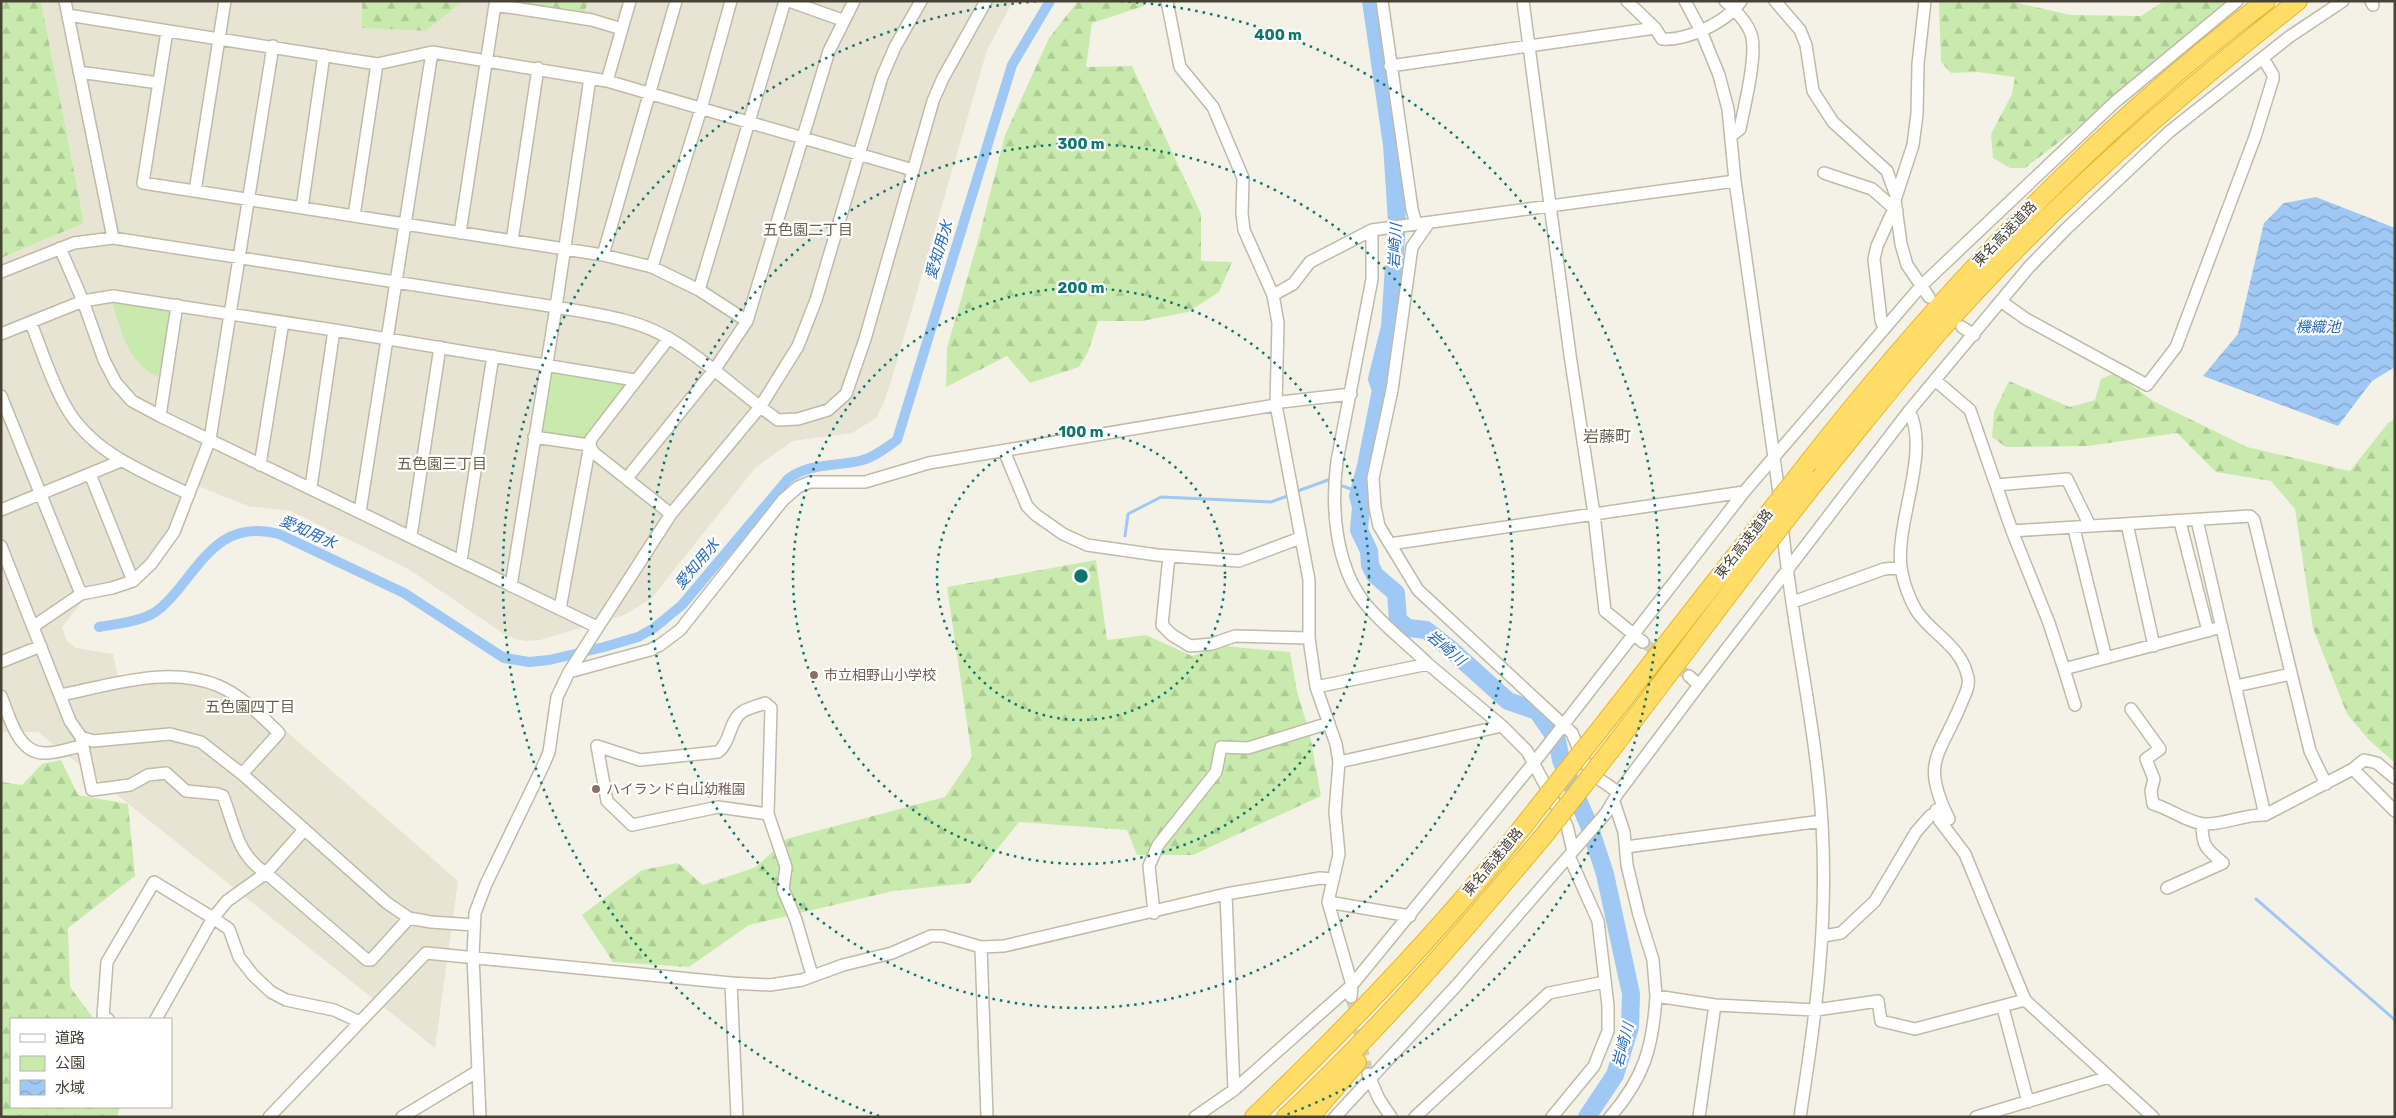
<svg xmlns="http://www.w3.org/2000/svg" width="2396" height="1118" viewBox="0 0 2396 1118" font-family="Rubik,'Noto Sans JP',sans-serif">
	<style>
		.residential { fill: #e8e4d4 }
		.green { fill: #c8ebad }
		.forest { fill: url(#forest-firs) }
		.water { fill: url(#water-waves) }
		.lines { fill: none; stroke-linecap: round; stroke-linejoin: round }
		.stream { stroke: #9fc8f5; stroke-width: 3 }
		.canal { stroke: #9fc8f5; stroke-width: 10 }
		.river { stroke: #9fc8f5; stroke-width: 18 }
		.minor-tunnel { stroke: #d2cfc3; stroke-width: 11; stroke-dasharray: 11 5.5; stroke-linecap: butt }
		.minor-casing { stroke: #c0bba8; stroke-width: 14 }
		.highway-casing { stroke: #e7b82e; stroke-width: 20 }
		.minor { stroke: #fff; stroke-width: 11 }
		.highway { stroke: #ffdd67; stroke-width: 18 }
		.highway-bridge-casing { stroke: #e7b82e; stroke-width: 20; stroke-linecap: butt }
		.highway-bridge { stroke: #ffdd67; stroke-width: 18 }
		.ring { fill: none; stroke: #0f766e; stroke-width: 2.5; stroke-dasharray: 2.5 5 }
		.education-dot { fill: #8d6e63; stroke: #fff; stroke-width: 2 }
		.labels { text-anchor: middle; dominant-baseline: central; stroke-width: 4.5; stroke-linejoin: round; paint-order: stroke }
		.street-label { font-size: 14px; fill: #484235; stroke: #fff }
		.education-label { font-size: 14px; fill: #785e54; stroke: #fff; text-anchor: start }
		.neighbourhood-label { font-size: 15px; fill: #6b624c; stroke: #fff }
		.water-label { font-size: 15px; font-style: italic; fill: #276cba; stroke: #fff }
		.quarter-label { font-size: 16px; fill: #6b624c; stroke: #fff }
		.centre { fill: #0f766e; stroke: #fff; stroke-width: 2.5 }
		.ring-label { font-size: 15px; text-anchor: middle; font-weight: bold; fill: #0f766e; stroke: #fff; stroke-width: 4.5; stroke-linejoin: round; paint-order: stroke }
	</style>
	<defs>
		<pattern id="forest-firs" width="22" height="20" patternUnits="userSpaceOnUse" patternTransform="scale(1.25)"><rect width="22" height="20" fill="#c8ebad"/><path d="M5 1l3.5 6h-7zM16 11l3.5 6h-7z" fill="#adcb95"/></pattern>
		<pattern id="water-waves" width="16" height="10" patternUnits="userSpaceOnUse" patternTransform="scale(1.25)"><rect width="16" height="10" fill="#9fc8f5"/><path d="M0 5q4-4 8 0t8 0" fill="none" stroke="#84a4c7"/></pattern>
	</defs>
	<rect width="100%" height="100%" fill="#f4f2e6"/>
	<path class="residential" d="M41,1H362L363,28L426,31L463,1H506L584,12L589,1H1013L987,50L892,378L883,405L876,418L852,433L793,441L756,467L651,599L624,615L540,640L526,641L515,639L504,634L410,570L291,511L248,506L198,486L182,531L155,567L138,584L112,594L84,599L62,627L67,641L76,648L113,654L118,677L149,672L192,671L239,690L458,881L435,1048L38,732H1V258L84,223Z"/>
	<path class="green" d="M111,299L170,309L159,377C127,364 121,329 111,299Z
		M548,369L630,382L585,438L538,434Z"/>
	<path class="forest" d="M1,1H41L84,223L1,258Z
		M362,1H463L426,31L362,28Z
		M506,1H589L584,12Z
		M1078,1H1143L1144,6L1092,23L1086,67L1132,66L1201,214V261L1232,262L1219,292L1188,312L1142,321H1098L1088,352L1079,367L1030,383L1007,356L946,387L947,348L979,237L1005,135L1049,38Z
		M1941,1H2009L2071,15L2141,16L2164,1H2229L2081,125L2025,168H2010L1993,158L1991,134L2012,94L2015,77L1978,72L1951,73L1941,62L1939,3Z
		M2115,373L2153,401L2247,447L2350,471L2388,423L2395,419V763L2369,740L2347,714L2313,628L2295,509L2271,481L2216,472L2177,433L2088,446L2006,447L1992,437L1994,412L2009,381L2070,407L2095,400L2101,379Z
		M1096,560L1107,640L1146,635L1192,656L1223,646L1290,652L1297,691L1310,735L1321,796L1193,855H1137L1127,830L1019,822L970,883L893,891L749,925L689,967L613,962L582,915L642,870L678,863L703,885L756,867L786,839L945,797L972,757L947,587Z
		M61,760L78,795L128,804L135,876L68,928L70,987L94,1019H11V1107H120L117,1117H1V782L22,785L42,764Z"/>
	<path class="water" d="M2316,197L2395,228V367L2372,381L2338,426L2203,376L2238,334L2264,223L2284,203Z"/>
	<g class="lines">
		<path class="stream" d="M1337,484L1351,489L1358,496
			M1295,492L1328,480L1332,481
			M1125,536L1128,514L1161,497L1271,502L1290,495
			M2256,899L2395,1020"/>
		<path class="canal" d="M99,627C117,624 136,622 152,614C162,609 170,599 177,591C207,554 226,520 279,534L404,593L504,658L529,662L549,660L604,647L638,637L654,628L682,605L788,479C811,462 836,467 863,460C875,457 887,447 897,440L1012,65L1050,1"/>
		<path class="river" d="M1371,1L1392,145L1397,221L1390,327L1377,379L1381,390L1366,466L1358,496L1361,507L1359,530L1369,551L1370,565L1375,575L1396,593L1398,620L1408,628L1426,630L1448,647L1508,701L1537,711L1557,740L1561,760L1590,828L1605,874L1631,994L1630,1027L1615,1075L1587,1117"/>
		<path class="minor-tunnel" d="M1643,642L1689,676
			M1351,997L1368,1073"/>
		<g class="minor-casing">
			<path id="minor" d="M65,1L113,238
				M789,1L842,20
				M1167,1L1180,67L1213,107L1243,178L1242,214L1244,230L1273,295L1278,323L1276,405L1309,580V638L1316,687L1336,744L1339,762L1335,812L1339,854L1328,902L1352,985L1351,997
				M1382,1L1412,209L1416,224
				M1523,1L1570,355L1594,514L1605,611L1643,642
				M1627,1L1655,28L1662,39C1687,41 1727,22 1741,1
				M1685,1L1701,31L1719,75L1728,109L1735,181L1780,500
				M1725,1C1734,9 1747,22 1751,34C1758,54 1744,107 1740,129L1731,136
				M1775,1L1800,30L1806,45L1813,91L1833,122L1887,171L1896,196
				M1925,1L1918,64L1917,114L1913,145L1895,200L1901,244L1907,265L1929,297
				M2371,1L2373,5
				M68,15L377,64L432,52L607,81L913,170
				M167,31L143,183L603,255L652,267L699,290L747,321
				M1390,66L1655,28
				M79,72L159,83
				M607,81L630,1
				M1824,173L1872,189L1897,211L1891,215L1877,246L1874,259L1881,320L1884,328
				M195,191L225,1
				M302,208L324,55
				M354,216L377,64
				M1428,224L1412,247L1392,390L1373,478L1375,507L1379,526L1418,590L1572,733C1578,747 1584,765 1595,776C1602,782 1611,786 1618,793
				M1372,230V279L1337,461C1331,506 1335,564 1364,602C1382,625 1407,643 1428,664
				M460,233L495,5L592,20L622,29
				M512,241L538,68
				M60,248L83,301L104,360L116,383L132,401L160,416L597,627
				M603,255L676,1
				M652,267L701,109L731,1
				M1,272L74,243L113,238L556,307C594,314 636,318 670,339C709,362 741,394 778,420L798,419L828,410L846,394L865,339L933,101L943,78L986,1
				M699,290L785,1
				M1273,295L1293,284L1310,262L1372,230L1735,181
				M2002,302L2026,319L2147,385L2176,347L2255,137L2273,79V75L2263,58
				M31,323C42,351 51,381 66,407C92,453 144,472 189,494
				M1962,327L1974,335
				M1,334L83,301L113,296L334,330L635,380
				M1935,380L1970,410L2012,531
				M1,396L81,594
				M1909,411C1931,451 1895,523 1901,567C1903,582 1910,601 1918,613C1935,636 1962,647 1968,678C1970,686 1964,697 1961,704C1940,756 1920,761 1949,819
				M160,416L177,305
				M534,437L589,445L594,453L671,514
				M1004,451L1027,506L1036,515L1063,534L1087,545L1157,555L1239,561L1300,538
				M260,465L283,322
				M90,474L133,581
				M627,478L715,369L747,321L829,51L854,1
				M1996,485L2067,479L2090,526
				M311,487L334,330
				M1,510L121,461
				M360,512L432,52
				M2197,520L2265,815
				M2180,522L2208,631
				M1782,523C1791,623 1816,723 1822,823C1828,926 1816,1015 1800,1117
				M2127,524L2154,646
				M2074,529L2106,658
				M411,536L440,347
				M1390,544L1744,492
				M1,546L70,721L81,737L92,790L130,785L148,775L166,773L186,791L218,794L223,796C235,827 237,855 266,873L367,960H371L409,918
				M1169,556L1162,625L1172,635L1190,646L1212,644L1235,636L1309,638
				M461,561L493,356
				M511,586L556,307L590,78
				M1793,602L1884,569L1901,568
				M560,609L591,439L669,338
				M34,626L81,594L112,588L133,581L151,564L174,532L210,439L273,46
				M2222,627L2064,669L2049,623L2012,531L2250,516L2254,520L2310,751L2326,784
				M1,662L41,646
				M2064,669L2075,705
				M569,672L650,650L660,645L680,630L783,500L798,487L810,482H865L929,463L1276,405L1281,402L1351,394
				M1689,676L1699,685
				M2236,686L2291,674
				M1316,687L1428,664L1502,726L1527,751L1567,826L1573,851
				M61,695C111,685 169,665 219,686C242,696 261,716 279,733L242,774
				M1,696C9,715 17,752 43,753C55,754 70,748 82,746
				M2131,709L2160,749L2146,759L2154,779L2151,791L2153,804C2171,809 2186,822 2204,824C2224,825 2244,814 2265,815L2353,769L2364,760L2377,763L2395,778
				M81,737L93,741L170,734L201,742L242,774L387,903L409,918L431,922L474,925
				M1339,762L1502,726
				M2353,769L2395,811
				M1614,802L1624,832L1627,865L1639,915L1653,960L1656,996L1715,1005L1816,1010L1878,1001L1881,1021L1915,1029L2025,1000
				M1936,810L1940,821L1965,854L2025,1000L2153,1117
				M768,814L718,807L632,825L607,801L597,746L640,760L718,752C731,742 729,721 742,712C748,708 758,706 765,703L771,708L768,814L786,867L783,889L796,920L812,975
				M304,830L266,873L227,901L213,918L229,929L239,957L253,975L271,992L286,1000L334,1010L360,1022
				M1626,847L1822,821
				M2167,888L2223,863C2206,849 2202,846 2202,824
				M1226,894L1234,1090
				M1328,902L1410,916
				M1154,913L1149,866L1158,845L1216,772L1221,747L1248,748L1329,723
				M1823,936L1841,933L1875,901L1916,832L1930,816L1942,809
				M981,947L987,1117
				M731,983L737,1117
				M2003,1008L2028,1102
				M108,1019L103,1017L107,962L154,882L213,918L156,1019
				M1368,1074L1379,1099L1391,1117
				M269,1117L426,953L731,983L770,985L802,980L843,965L892,953L931,936H943L981,947L1004,946L1226,894L1320,878L1332,879
				M402,1117L478,1071
				M480,1117L473,956L475,913L486,884L544,764L549,752L557,697L569,672L671,514L760,407L798,346L816,300L882,77L895,47L921,1
				M1195,1117L1234,1090L1352,985L1540,755L1744,492L1921,286L2115,102L2237,1
				M1335,1117L1456,986L1606,813L1618,793L1699,685L1909,411L2029,267L2066,229L2169,132L2289,37L2343,1
				M1415,1117L1549,993L1605,982
				M1552,1117L1594,1066L1608,1031V1006L1598,921L1569,856
				M1610,1117C1644,1078 1653,1047 1656,996
				M1699,1117L1715,1005
				M1976,1117L2109,1077"/>
		</g>
		<g class="highway-casing">
			<path id="highway" d="M1808,463C1942,292 2092,133 2266,1
				M1817,480C1857,431 1896,381 1937,334C2045,211 2169,102 2298,1
				M1608,719L1758,527
				M1617,742L1766,545
				M1254,1117C1354,1021 1451,920 1536,810
				M1286,1117C1380,1029 1464,931 1546,833
				M1310,1117L1357,1062"/>
		</g>
		<use href="#minor" class="minor"/>
		<use href="#highway" class="highway"/>
		<g class="highway-bridge-casing">
			<path id="highway-bridge" d="M1758,527L1808,463
				M1766,545L1817,480
				M1536,810L1608,719
				M1546,833L1617,742"/>
		</g>
		<use href="#highway-bridge" class="highway-bridge"/>
	</g>
	<g class="ring">
		<circle cx="1081" cy="576" r="144"/>
		<circle cx="1081" cy="576" r="288"/>
		<circle cx="1081" cy="576" r="432"/>
		<path d="M879 1116A576 576 0 0 1 1041 1M1121 1A576 576 0 0 1 1283 1116"/>
	</g>
	<g class="education-dot">
		<circle cx="814" cy="675" r="5"/>
		<circle cx="596" cy="789" r="5"/>
	</g>
	<g class="labels">
		<g class="street-label">
			<text transform="translate(2005 234) rotate(-46)">東名高速道路</text>
			<text transform="translate(1744 544) rotate(-52)">東名高速道路</text>
			<text transform="translate(1493 862) rotate(-50)">東名高速道路</text>
		</g>
		<g class="education-label">
			<text x="824" y="675">市立相野山小学校</text>
			<text x="606" y="789">ハイランド白山幼稚園</text>
		</g>
		<g class="neighbourhood-label">
			<text x="808" y="230">五色園二丁目</text>
			<text x="442" y="464">五色園三丁目</text>
			<text x="250" y="707">五色園四丁目</text>
		</g>
		<g class="water-label">
			<text transform="translate(1395 246) rotate(-87)">岩崎川</text>
			<text transform="translate(939 250) rotate(-73)">愛知用水</text>
			<text x="2318" y="327">機織池</text>
			<text transform="translate(308 532) rotate(24)">愛知用水</text>
			<text transform="translate(697 564) rotate(-50)">愛知用水</text>
			<text transform="translate(1446 648) rotate(40)">岩崎川</text>
			<text transform="translate(1623 1045) rotate(-75)">岩崎川</text>
		</g>
		<g class="quarter-label">
			<text x="1607" y="436">岩藤町</text>
		</g>
	</g>
	<circle cx="1081" cy="576" r="8" class="centre"/>
	<g class="ring-label">
		<text x="1278" y="40">400 m</text>
		<text x="1081" y="149">300 m</text>
		<text x="1081" y="293">200 m</text>
		<text x="1081" y="437">100 m</text>
	</g>
	<rect width="2396" height="1118" fill="none" stroke="#484235" stroke-width="5"/>
	<rect x="10" y="1018" width="162" height="90" fill="#ffffff" stroke="#b6b3ae"/>
	<rect x="20" y="1034" width="25" height="8" fill="#ffffff" stroke="#b6b3ae"/>
	<text x="55" y="1043" font-size="15" fill="#484235">道路</text>
	<rect x="20" y="1056" width="25" height="15" fill="#c8ebad" stroke="#b6b3ae"/>
	<text x="55" y="1068" font-size="15" fill="#484235">公園</text>
	<rect x="20" y="1080" width="25" height="15" fill="url(#water-waves)" stroke="#b6b3ae"/>
	<text x="55" y="1093" font-size="15" fill="#484235">水域</text>
</svg>
